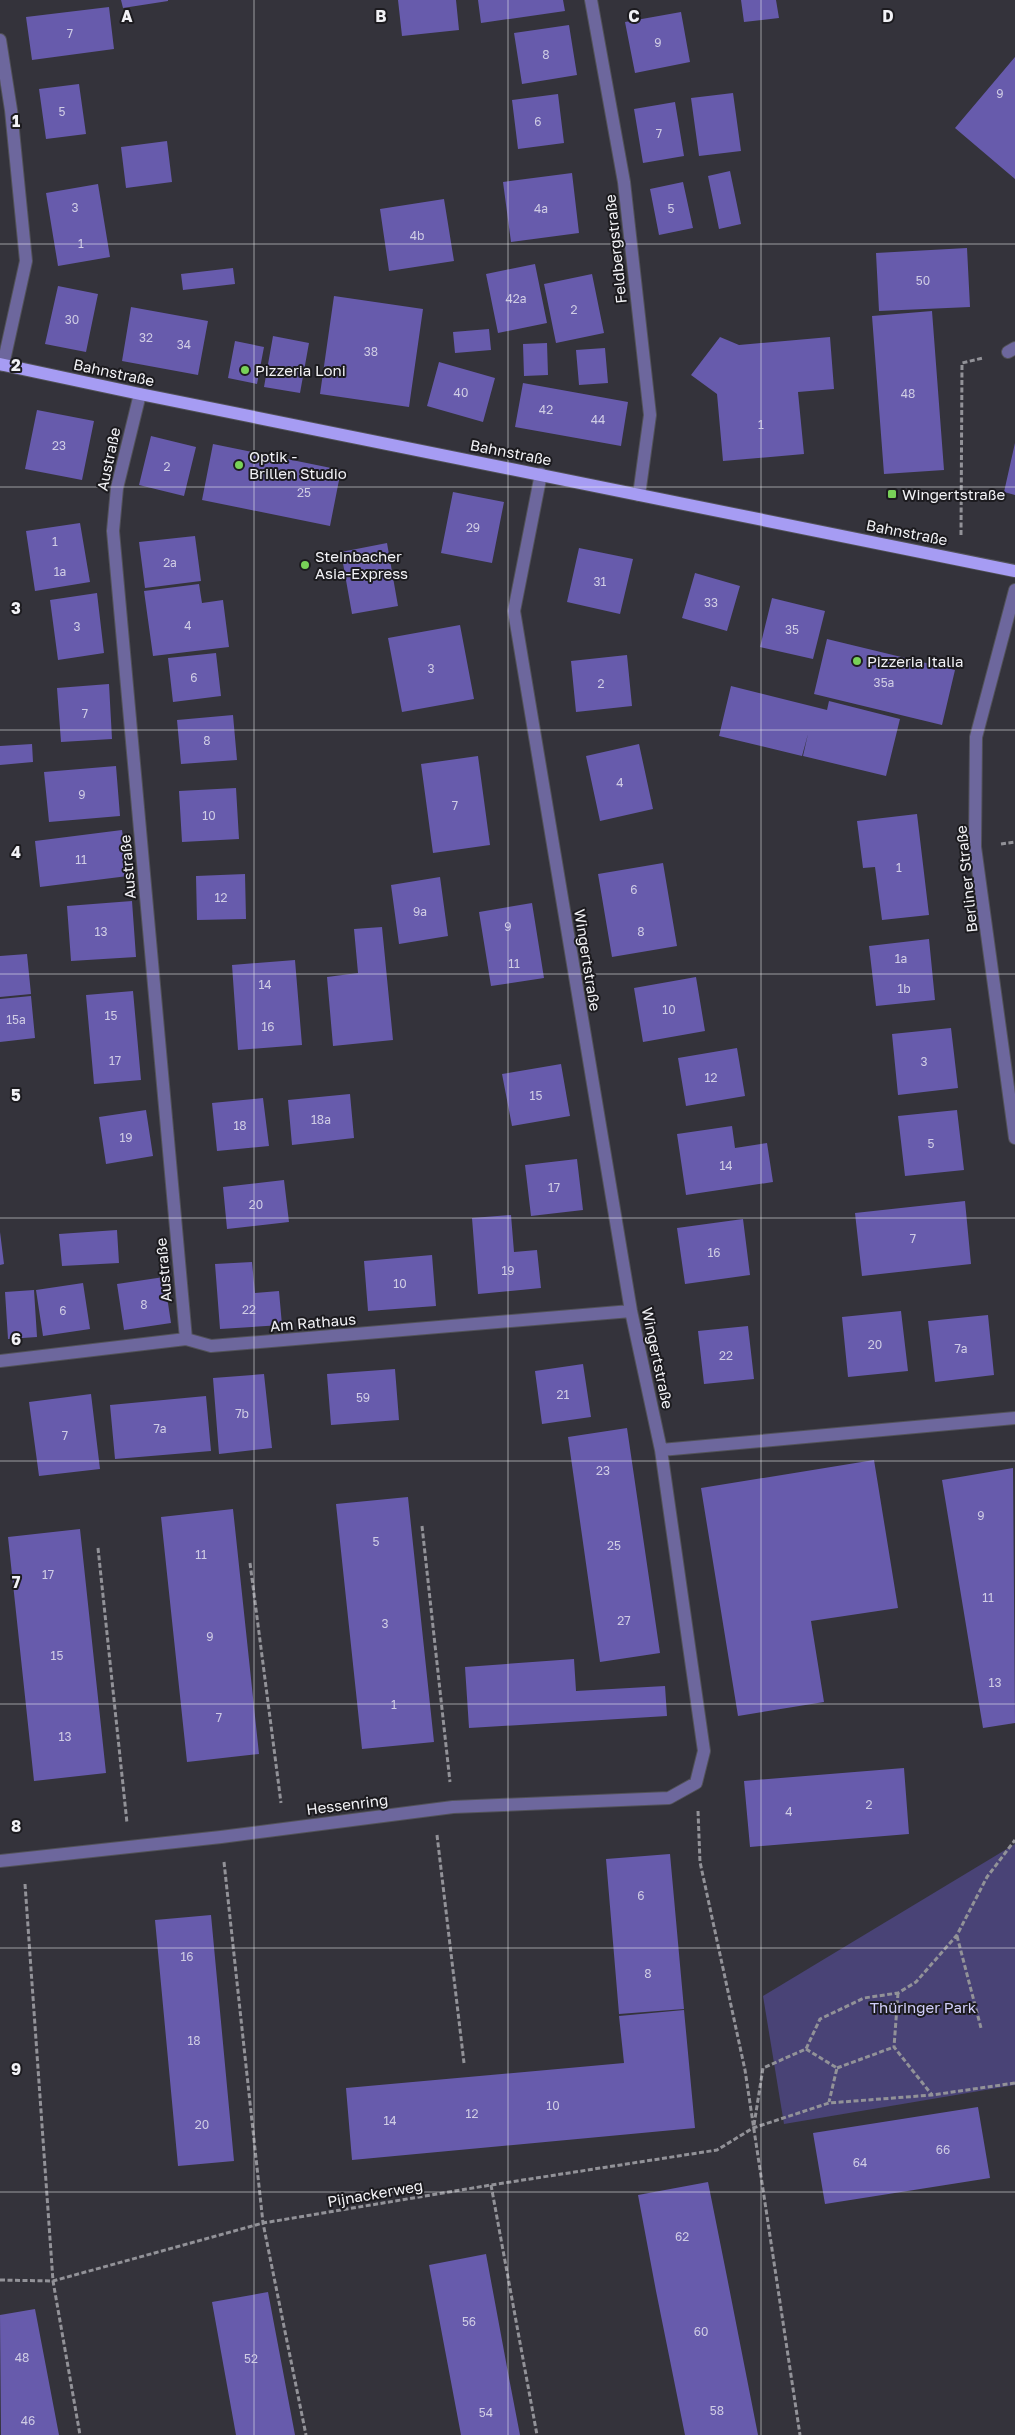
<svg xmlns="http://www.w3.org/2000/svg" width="1015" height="2435" viewBox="0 0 1015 2435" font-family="'Golos Text',sans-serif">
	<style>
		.green { fill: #494376 }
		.building { fill: #675bac }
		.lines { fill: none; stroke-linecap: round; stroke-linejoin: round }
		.minor-casing { stroke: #525259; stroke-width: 14 }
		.major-casing { stroke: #525259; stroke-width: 14 }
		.path { stroke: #929298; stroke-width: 3; stroke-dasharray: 5 2.5; stroke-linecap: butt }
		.minor { stroke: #6d679d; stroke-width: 12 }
		.major { stroke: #a69cf3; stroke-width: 12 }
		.grid { fill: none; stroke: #f2f2f6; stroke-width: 1; stroke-opacity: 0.55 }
		.poi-dot { fill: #78d158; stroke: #1c1b1f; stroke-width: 2 }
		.labels { text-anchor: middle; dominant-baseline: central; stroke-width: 4; stroke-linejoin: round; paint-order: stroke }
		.number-label { font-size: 12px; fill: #cfcce4 }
		.street-label { font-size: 15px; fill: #f2f2f6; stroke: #1c1b1f }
		.poi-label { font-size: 15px; fill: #f2f2f6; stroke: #1c1b1f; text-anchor: start }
		.park-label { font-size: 15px; fill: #d3d0fc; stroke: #1c1b1f }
		.grid-label { font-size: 16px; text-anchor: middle; font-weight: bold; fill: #f2f2f6; stroke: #1c1b1f; stroke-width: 4; stroke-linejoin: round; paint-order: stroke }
	</style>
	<rect width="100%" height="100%" fill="#34333b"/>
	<path class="green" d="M1015,1844V2085L784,2124L763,1996Z"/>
	<path class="building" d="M121,0H168V1L123,8Z
		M398,0H456L459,30L402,36Z
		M478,0H563L565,11L481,23Z
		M741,0H776L779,18L744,22Z
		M109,7L114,49L32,60L26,17Z
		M681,12L690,62L635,73L625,22Z
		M569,25L577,75L522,84L514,33Z
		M1015,57V179L955,128Z
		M79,84L86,134L46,139L39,89Z
		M733,93L741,151L699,156L691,98Z
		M558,94L564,143L518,149L512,100Z
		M675,102L684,156L643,163L634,109Z
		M167,141L172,182L126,188L121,147Z
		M730,171L741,224L719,229L708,176Z
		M572,173L579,233L511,242L503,182Z
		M683,182L693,228L659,235L650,189Z
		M98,184L110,257L58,266L46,193Z
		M444,199L454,261L389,271L380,209Z
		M967,248L970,307L879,311L876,253Z
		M535,264L547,323L498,333L486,274Z
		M233,268L235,284L183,290L181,274Z
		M592,274L604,333L556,343L544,284Z
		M58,286L98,294L86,352L45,344Z
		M334,296L423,309L409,407L320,394Z
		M131,307L208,321L198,375L122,361Z
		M932,311L944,470L884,474L872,316Z
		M489,329L491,350L455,353L453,332Z
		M273,336L309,343L300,393L264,387Z
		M720,337L739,345L830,337L834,389L798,392L804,454L723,461L717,394L691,375Z
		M235,341L264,347L257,384L228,378Z
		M547,343L548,375L524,376L523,344Z
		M605,348L608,383L579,385L576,350Z
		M439,362L495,378L483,422L427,406Z
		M523,383L628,402L621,446L515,427Z
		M37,410L94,421L82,480L25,469Z
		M151,436L196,447L184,496L139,485Z
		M1015,443V495L1004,492Z
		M213,444L341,470L330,526L202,500Z
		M453,492L504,502L492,563L441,553Z
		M80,523L90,582L35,591L26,531Z
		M195,536L201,581L145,588L139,542Z
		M387,543L398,606L352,614L341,552Z
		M579,548L633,559L620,614L567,602Z
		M695,573L740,586L727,631L682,618Z
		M199,584L202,603L223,600L229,647L153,656L144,591Z
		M97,593L104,653L58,660L50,600Z
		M772,598L825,611L813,659L760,647Z
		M460,625L474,699L402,712L388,638Z
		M827,639L955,670L942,725L814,694Z
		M216,653L221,696L173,702L168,658Z
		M627,655L632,706L576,712L571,661Z
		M109,684L112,739L61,742L57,688Z
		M731,686L827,710L829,701L900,719L886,776L803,756L808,734L802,756L719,736Z
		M233,715L237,760L181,764L177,720Z
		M32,744L33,762L0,765V746Z
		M639,744L653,809L600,821L586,756Z
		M478,756L490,845L433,853L421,764Z
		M116,766L120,816L49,822L44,772Z
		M236,788L239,839L182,842L179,791Z
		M917,814L929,915L882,920L875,867L863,868L857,821Z
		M122,830L128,876L40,887L35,841Z
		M663,863L677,946L612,957L598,874Z
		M245,874L246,919L197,920L196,876Z
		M440,877L448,936L399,944L391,885Z
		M132,901L136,957L71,961L67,906Z
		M532,903L544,978L491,986L479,912Z
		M382,927L393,1040L333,1046L327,977L358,973L354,929Z
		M929,939L935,1000L876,1006L869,946Z
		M27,954L31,994L0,997V956Z
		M295,960L302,1045L238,1050L232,965Z
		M696,977L705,1031L643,1042L634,988Z
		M133,991L141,1080L94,1084L86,995Z
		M31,996L35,1038L0,1042V999Z
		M951,1028L958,1088L898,1095L892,1034Z
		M737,1048L745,1096L686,1106L678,1058Z
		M561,1064L570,1116L512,1126L502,1074Z
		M350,1094L354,1138L292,1145L288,1100Z
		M263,1098L269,1146L217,1151L212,1103Z
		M146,1110L153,1156L106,1164L99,1117Z
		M957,1110L964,1170L905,1176L898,1116Z
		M732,1126L735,1148L767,1143L773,1182L686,1195L677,1134Z
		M577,1159L583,1210L531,1216L525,1165Z
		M284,1180L289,1222L227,1229L223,1187Z
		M965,1201L971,1264L862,1276L855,1213Z
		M511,1215L514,1252L537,1250L541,1288L478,1294L472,1218Z
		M743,1219L750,1275L685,1284L677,1228Z
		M117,1230L119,1263L62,1266L59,1234Z
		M0,1232L4,1264L0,1265Z
		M432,1255L436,1306L368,1311L364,1261Z
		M252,1262L255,1293L279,1291L282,1325L220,1329L215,1264Z
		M164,1277L171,1323L124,1330L117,1284Z
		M83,1283L90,1329L43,1336L36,1290Z
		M34,1290L37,1337L8,1339L5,1292Z
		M901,1311L908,1371L848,1377L842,1317Z
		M988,1315L994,1375L935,1382L928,1321Z
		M748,1326L754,1379L704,1384L698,1331Z
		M583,1364L591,1417L542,1424L535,1371Z
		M395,1369L399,1420L331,1425L327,1374Z
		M264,1374L272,1448L219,1454L213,1378Z
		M91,1394L100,1469L39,1476L29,1402Z
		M206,1396L211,1451L115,1459L110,1405Z
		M627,1428L660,1653L600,1662L568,1437Z
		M874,1460L898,1608L811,1621L824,1702L738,1716L701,1488Z
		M1013,1468L1015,1723L983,1728L942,1480Z
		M408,1497L434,1742L362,1749L336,1504Z
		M233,1509L259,1754L187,1762L161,1517Z
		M80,1529L106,1773L34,1781L8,1537Z
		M574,1659L576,1691L665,1686L667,1716L469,1728L465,1667Z
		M904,1768L909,1834L750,1847L744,1781Z
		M670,1854L684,2009L619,2014L606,1859Z
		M211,1915L234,2161L178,2166L155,1920Z
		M684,2010L695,2128L352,2160L346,2088L624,2063L619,2016Z
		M978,2107L990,2178L825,2204L813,2133Z
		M708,2182L727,2277L758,2435H685L656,2291L638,2195Z
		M486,2254L509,2378L520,2435H461L429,2265Z
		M268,2292L295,2435H236L212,2302Z
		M35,2309L59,2435H1L0,2315Z"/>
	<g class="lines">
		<g class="minor-casing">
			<path id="minor" d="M591,0L624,182L650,415L639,495
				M0,40L11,110L26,261L3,365
				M1008,352L1015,348
				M140,394L117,488L113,531L186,1339
				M1015,590L976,737L975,847L1015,1138
				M0,1361L186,1339L211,1346L631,1311
				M661,1450L1015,1418
				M0,1861L221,1837L453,1807L669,1798L696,1783L704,1751L661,1450L631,1311L514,611L541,474"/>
		</g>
		<g class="major-casing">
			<path id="major" d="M0,364L140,394L1015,571"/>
		</g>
		<path class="path" d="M961,535L962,363L983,358
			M1001,844L1015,842
			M422,1526L450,1782
			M98,1548L127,1823
			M250,1563L281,1803
			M698,1811L700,1862L745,2070L800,2435
			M437,1835L464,2063
			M224,1862L263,2223L306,2435
			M25,1884L53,2281L80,2435
			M957,1936L981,2028
			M898,1993L894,2047L932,2095
			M806,2049L837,2068L829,2102
			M837,2068L894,2047
			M754,2125L763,2068L806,2049L820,2019L864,1998L898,1993L916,1982L957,1935L987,1877L1015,1840
			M491,2185L537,2435
			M0,2280L53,2281L263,2223L491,2185L717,2150L753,2128L829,2103L932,2095L1015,2083"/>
		<use href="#minor" class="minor"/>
		<use href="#major" class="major"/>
	</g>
	<path class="grid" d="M254,0V2435M508,0V2435M761,0V2435M0,244H1015M0,487H1015M0,730H1015M0,974H1015M0,1218H1015M0,1461H1015M0,1704H1015M0,1948H1015M0,2192H1015"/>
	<g class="poi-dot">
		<circle cx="245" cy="370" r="5"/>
		<circle cx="239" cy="465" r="5"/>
		<rect x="887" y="489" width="10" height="10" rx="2.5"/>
		<circle cx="305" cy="565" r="5"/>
		<circle cx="857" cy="661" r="5"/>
	</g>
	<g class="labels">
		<g class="number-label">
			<text x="70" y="33">7</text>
			<text x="658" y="42">9</text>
			<text x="546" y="54">8</text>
			<text x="1000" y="93">9</text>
			<text x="62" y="111">5</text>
			<text x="538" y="121">6</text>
			<text x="659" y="133">7</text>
			<text x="75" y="207">3</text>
			<text x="541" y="208">4a</text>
			<text x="671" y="208">5</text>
			<text x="417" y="235">4b</text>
			<text x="81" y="243">1</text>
			<text x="923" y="280">50</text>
			<text x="516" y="298">42a</text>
			<text x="574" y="309">2</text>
			<text x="72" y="319">30</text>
			<text x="146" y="337">32</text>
			<text x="184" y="344">34</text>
			<text x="371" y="351">38</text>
			<text x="461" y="392">40</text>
			<text x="908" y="393">48</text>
			<text x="546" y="409">42</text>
			<text x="598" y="419">44</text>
			<text x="761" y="424">1</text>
			<text x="59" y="445">23</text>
			<text x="167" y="466">2</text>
			<text x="304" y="492">25</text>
			<text x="473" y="527">29</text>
			<text x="55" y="541">1</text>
			<text x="170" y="562">2a</text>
			<text x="60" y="571">1a</text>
			<text x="600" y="581">31</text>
			<text x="711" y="602">33</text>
			<text x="188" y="625">4</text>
			<text x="77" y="626">3</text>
			<text x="792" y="629">35</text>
			<text x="431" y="668">3</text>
			<text x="194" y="677">6</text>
			<text x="884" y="682">35a</text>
			<text x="601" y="683">2</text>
			<text x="85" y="713">7</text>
			<text x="207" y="740">8</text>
			<text x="620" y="782">4</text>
			<text x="82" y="794">9</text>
			<text x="455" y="805">7</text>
			<text x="209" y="815">10</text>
			<text x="81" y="859">11</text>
			<text x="899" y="867">1</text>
			<text x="634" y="889">6</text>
			<text x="221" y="897">12</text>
			<text x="420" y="911">9a</text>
			<text x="508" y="926">9</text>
			<text x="101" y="931">13</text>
			<text x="641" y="931">8</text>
			<text x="901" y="958">1a</text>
			<text x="514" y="963">11</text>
			<text x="265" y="984">14</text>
			<text x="904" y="988">1b</text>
			<text x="669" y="1009">10</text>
			<text x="111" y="1015">15</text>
			<text x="16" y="1019">15a</text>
			<text x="268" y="1026">16</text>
			<text x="115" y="1060">17</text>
			<text x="924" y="1061">3</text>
			<text x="711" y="1077">12</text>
			<text x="536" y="1095">15</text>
			<text x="321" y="1119">18a</text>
			<text x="240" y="1125">18</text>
			<text x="126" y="1137">19</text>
			<text x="931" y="1143">5</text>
			<text x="726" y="1165">14</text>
			<text x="554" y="1187">17</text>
			<text x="256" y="1204">20</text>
			<text x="913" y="1238">7</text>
			<text x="714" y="1252">16</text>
			<text x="508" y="1270">19</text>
			<text x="400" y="1283">10</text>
			<text x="144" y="1304">8</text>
			<text x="249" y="1309">22</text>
			<text x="63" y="1310">6</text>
			<text x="875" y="1344">20</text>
			<text x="961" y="1348">7a</text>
			<text x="726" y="1355">22</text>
			<text x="563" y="1394">21</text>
			<text x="363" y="1397">59</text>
			<text x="242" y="1413">7b</text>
			<text x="160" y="1428">7a</text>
			<text x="65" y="1435">7</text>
			<text x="603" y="1470">23</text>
			<text x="981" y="1515">9</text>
			<text x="376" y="1541">5</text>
			<text x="614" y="1545">25</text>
			<text x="201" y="1554">11</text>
			<text x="48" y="1574">17</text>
			<text x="988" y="1597">11</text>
			<text x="624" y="1620">27</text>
			<text x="385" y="1623">3</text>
			<text x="210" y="1636">9</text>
			<text x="57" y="1655">15</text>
			<text x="995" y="1682">13</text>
			<text x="394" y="1704">1</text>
			<text x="219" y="1717">7</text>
			<text x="65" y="1736">13</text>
			<text x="869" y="1804">2</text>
			<text x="789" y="1811">4</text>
			<text x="641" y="1895">6</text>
			<text x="187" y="1956">16</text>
			<text x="648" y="1973">8</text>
			<text x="194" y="2040">18</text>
			<text x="553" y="2105">10</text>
			<text x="472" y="2113">12</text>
			<text x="390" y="2120">14</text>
			<text x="202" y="2124">20</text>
			<text x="943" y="2149">66</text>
			<text x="860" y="2162">64</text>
			<text x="682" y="2236">62</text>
			<text x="469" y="2321">56</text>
			<text x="701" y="2331">60</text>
			<text x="22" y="2357">48</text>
			<text x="251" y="2358">52</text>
			<text x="717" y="2410">58</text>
			<text x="486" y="2412">54</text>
			<text x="28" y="2420">46</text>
		</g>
		<g class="street-label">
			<text transform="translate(615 249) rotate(-96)">Feldbergstraße</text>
			<text transform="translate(114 372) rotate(12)">Bahnstraße</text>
			<text transform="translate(511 452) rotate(11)">Bahnstraße</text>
			<text transform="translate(108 459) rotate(-78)">Austraße</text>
			<text transform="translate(907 532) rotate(11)">Bahnstraße</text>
			<text transform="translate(127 867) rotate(-95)">Austraße</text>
			<text transform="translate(966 879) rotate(-96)">Berliner Straße</text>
			<text transform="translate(588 960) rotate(81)">Wingertstraße</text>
			<text transform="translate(163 1270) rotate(-95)">Austraße</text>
			<text transform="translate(313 1322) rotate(-5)">Am Rathaus</text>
			<text transform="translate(658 1358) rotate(78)">Wingertstraße</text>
			<text transform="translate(347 1804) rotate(-7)">Hessenring</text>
			<text transform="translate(375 2193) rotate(-10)">Pijnackerweg</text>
		</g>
		<g class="poi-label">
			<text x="255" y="370">Pizzeria Loni</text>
			<text x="249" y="456">Optik -<tspan x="249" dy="17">Brillen Studio</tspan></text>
			<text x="902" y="494">Wingertstraße</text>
			<text x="315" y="556">Steinbacher<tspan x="315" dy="17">Asia-Express</tspan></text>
			<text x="867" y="661">Pizzeria Italia</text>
		</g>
		<g class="park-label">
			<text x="923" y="2007">Thüringer Park</text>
		</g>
	</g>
	<g class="grid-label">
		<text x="127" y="22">A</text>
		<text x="381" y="22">B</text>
		<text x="634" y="22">C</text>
		<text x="888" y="22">D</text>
		<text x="16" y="127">1</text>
		<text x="16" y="371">2</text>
		<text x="16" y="614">3</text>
		<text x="16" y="858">4</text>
		<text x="16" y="1101">5</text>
		<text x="16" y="1345">6</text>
		<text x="16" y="1588">7</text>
		<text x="16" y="1832">8</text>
		<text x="16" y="2075">9</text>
	</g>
</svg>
